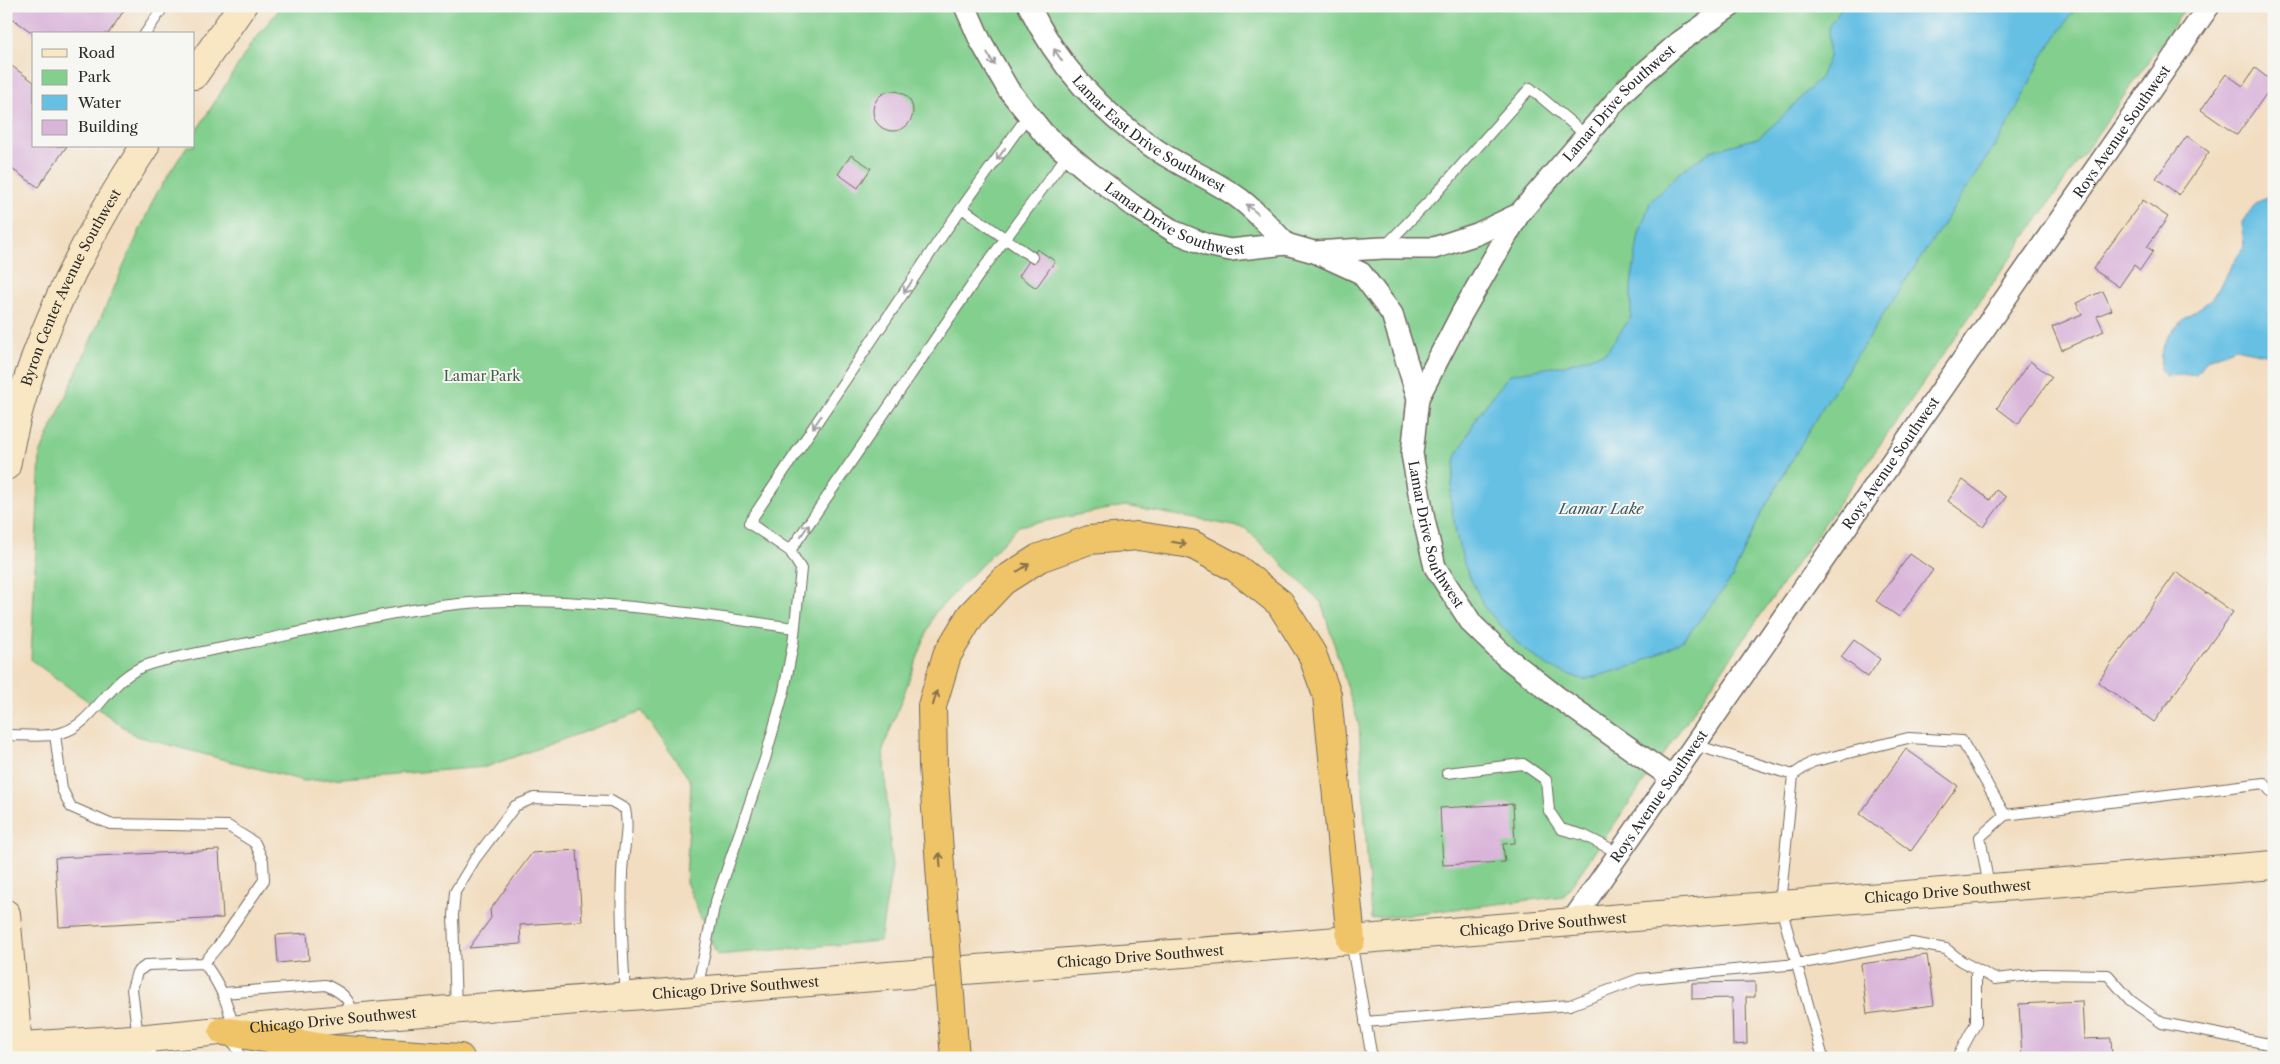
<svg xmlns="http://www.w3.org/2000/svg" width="2280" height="1064" viewBox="0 0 2280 1064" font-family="'Libre Caslon Text',serif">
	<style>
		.green { fill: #82cf8e; stroke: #567d5c }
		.water { fill: #66c0e4; stroke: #487688 }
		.building { fill: #dab5da }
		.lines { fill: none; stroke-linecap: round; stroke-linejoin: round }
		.lane-casing { stroke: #71695f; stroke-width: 12 }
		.street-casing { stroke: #71695f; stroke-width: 24 }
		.secondary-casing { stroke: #71695f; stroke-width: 30 }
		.highway-casing { stroke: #71695f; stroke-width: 30 }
		.lane { stroke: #fff; stroke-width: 10 }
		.street { stroke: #fff; stroke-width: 21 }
		.secondary { stroke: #f9e7c3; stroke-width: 28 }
		.highway { stroke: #efc469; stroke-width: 28 }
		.highway-bridge-casing { stroke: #71695f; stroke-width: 30; stroke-linecap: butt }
		.highway-bridge { stroke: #efc469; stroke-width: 28 }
		.oneway { stroke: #a0a0a0 }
		.oneway2 { stroke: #837047 }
		.labels { text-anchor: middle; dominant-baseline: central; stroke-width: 4; stroke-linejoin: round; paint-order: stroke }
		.street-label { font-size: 14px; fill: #2b2b2b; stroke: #f6f6f2 }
		.park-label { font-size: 14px; fill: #455c49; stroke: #f6f6f2 }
		.water-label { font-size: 15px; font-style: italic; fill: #3d5862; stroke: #f6f6f2 }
	</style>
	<rect width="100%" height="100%" fill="#f6f6f2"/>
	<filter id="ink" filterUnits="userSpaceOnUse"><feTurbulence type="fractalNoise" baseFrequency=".02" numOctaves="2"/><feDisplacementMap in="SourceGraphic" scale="10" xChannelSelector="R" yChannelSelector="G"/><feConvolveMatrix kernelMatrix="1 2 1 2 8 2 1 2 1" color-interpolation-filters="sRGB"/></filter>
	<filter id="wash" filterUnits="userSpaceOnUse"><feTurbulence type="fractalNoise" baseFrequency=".0096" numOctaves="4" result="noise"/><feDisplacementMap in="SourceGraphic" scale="20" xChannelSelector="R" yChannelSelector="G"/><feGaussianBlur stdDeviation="1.12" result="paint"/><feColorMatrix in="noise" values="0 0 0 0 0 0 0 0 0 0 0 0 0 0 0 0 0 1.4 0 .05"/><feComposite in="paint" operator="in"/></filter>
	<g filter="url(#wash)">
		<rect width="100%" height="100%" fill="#f2ddc0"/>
		<path class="green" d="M282,6H2187L1564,896L1371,919L1359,725L1321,602L1245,528L1125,506L1019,526L934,614L883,749L892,867L880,941L717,955L686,882L691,782L642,711L486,767L304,781L136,736L31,660L40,454L155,196L187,146H194V135L251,44Z"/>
		<path class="water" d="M1843,6H2077L2043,56L2007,127L1819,413L1761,514L1732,578L1684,640L1636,665L1584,680L1549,667L1520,646L1485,608L1465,567L1456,534L1450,498L1456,457L1478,415L1510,374L1564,365L1606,352L1631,317V285L1639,234L1650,202L1681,171L1711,151L1760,137L1785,114L1820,78L1829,57V25Z
			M2274,194V356L2235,348L2208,359L2196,374L2166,376L2160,369L2161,354L2166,339L2183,319L2211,300L2244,246L2242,222L2256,203Z"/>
		<g id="blocks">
			<path class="building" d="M6,6H127L108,34H34L6,14Z
				M6,62L34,82V146H67L38,187L6,165Z
				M2255,68L2274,83L2237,135L2201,110L2226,74L2243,86Z
				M873 111a20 20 0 1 1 40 0a20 20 0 1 1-40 0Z
				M2187,136L2209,152L2179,195L2156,178Z
				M851,155L871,168L858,188L838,174Z
				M2143,200L2168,217L2147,247L2153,251L2140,270L2134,265L2119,287L2093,269Z
				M1037,249L1055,261L1036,288L1019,276Z
				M2103,291L2112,310L2097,316L2104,331L2062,350L2052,327L2082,314L2076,303Z
				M2030,361L2052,377L2018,424L1997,408Z
				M1963,480L1990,500L1996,490L2006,497L1984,527L1948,501Z
				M1910,554L1933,570L1899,617L1876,601Z
				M2176,572L2233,612L2154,722L2098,682Z
				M1854,640L1880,659L1868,677L1841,657Z
				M1906,749L1958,786L1911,851L1860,814Z
				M1513,804L1515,843L1503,844L1505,862L1443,865L1440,808Z
				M219,850L223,918L59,927L55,858Z
				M577,850L582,921L520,925L521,944L469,948L491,918L490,910L532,853Z
				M307,933L309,960L278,963L276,935Z
				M1927,955L1934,1005L1867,1014L1861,964Z
				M1755,982V997H1746L1747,1044L1733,1045L1732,998L1692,999V983Z
				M2082,1001L2084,1039L2111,1038L2112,1058H2022L2019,1004Z"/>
		</g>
	</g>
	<g filter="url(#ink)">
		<use href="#blocks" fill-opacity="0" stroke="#71695f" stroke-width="1"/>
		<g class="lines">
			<g class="lane-casing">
				<path id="lane" d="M145,34L164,6
					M1029,114L948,227L749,523L790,551L983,269L1068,154
					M963,209L1032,257
					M1384,247L1434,196L1530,88L1587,136
					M55,734L62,789L71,807L110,824L228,826L255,843L263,861L264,880L219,945L204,963C220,984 228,1004 234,1029
					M6,735C24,735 47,738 64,732C96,722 109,676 150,664C195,652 242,645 287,635C359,620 433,602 507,601C603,600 700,614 794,628
					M1695,745L1793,775L1812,762L1908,738L1962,741L2005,815
					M1447,773L1523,764L1546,780L1549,811L1561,829L1583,835L1619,853
					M1793,775L1780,904L1823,1058
					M1989,887L1980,837L2005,815L2264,783L2274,795
					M1351,941L1372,1058
					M697,990L714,907L765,759L784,691L793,644L801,569L790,551
					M223,993L326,985C345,994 348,998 355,1017
					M456,1009L453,915L455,892L475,859L515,806L534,798L611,801L625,809C630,831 622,853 622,875C620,915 623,955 625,996
					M1365,1022L1570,1005L1639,979L1797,964L1912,943L1946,949L1961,961L1995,979L2041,974L2108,975L2130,1000L2162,1023L2274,1045
					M138,1038L132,989L137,972L147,965L204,963
					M229,1038L236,1046L241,1058
					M148,1039L151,1058
					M1957,1058L1976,1023V969"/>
			</g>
			<g class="street-casing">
				<g id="street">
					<path id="s1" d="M965,6L980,40L1008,89L1044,134L1090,173L1134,206L1175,232L1207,245L1230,250L1286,244L1314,252L1383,248H1434L1477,234L1519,214L1627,88L1678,43L1731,6"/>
					<path id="s2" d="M1029,6C1057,64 1101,113 1154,148C1181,167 1213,179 1240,199C1257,212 1271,228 1286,244"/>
					<path id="s3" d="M1519,214L1462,313L1418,398L1412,454L1424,520L1435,567L1472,624L1506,657L1556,696L1672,778"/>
					<path d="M1317,253L1361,273L1392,314L1418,398"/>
					<path id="s4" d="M1572,921L2209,6"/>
				</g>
			</g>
			<g class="secondary-casing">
				<g id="secondary">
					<path d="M194,75L242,6"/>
					<path id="s5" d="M6,466C26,351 81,243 145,146"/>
					<path d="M6,914L18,1046"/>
					<path id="s6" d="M6,1047L148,1038L385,1015L1351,940L2274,865"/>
				</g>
			</g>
			<g class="highway-casing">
				<path id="highway" d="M943,909L933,765L932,706L947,655L971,615L1003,581L1039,558L1089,540L1138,536L1191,544L1236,568L1280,603L1312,654L1327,695L1351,940
					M223,1031L330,1049L460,1058
					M953,1032L955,1058"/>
			</g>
			<use href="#lane" class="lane"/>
			<use href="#street" class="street"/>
			<use href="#secondary" class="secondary"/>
			<use href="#highway" class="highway"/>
			<g class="highway-bridge-casing">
				<path id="highway-bridge" d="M943,909L953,1032"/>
			</g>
			<use href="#highway-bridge" class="highway-bridge"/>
		</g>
		<defs><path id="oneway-shaft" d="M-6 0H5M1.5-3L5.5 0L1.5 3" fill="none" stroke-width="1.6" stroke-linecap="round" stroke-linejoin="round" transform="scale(1.25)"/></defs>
		<g class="oneway">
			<use href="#oneway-shaft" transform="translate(1058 55) rotate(-124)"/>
			<use href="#oneway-shaft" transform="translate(991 59) rotate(60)"/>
			<use href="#oneway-shaft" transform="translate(1001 154) rotate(125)"/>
			<use href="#oneway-shaft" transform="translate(1252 209) rotate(-140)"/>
			<use href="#oneway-shaft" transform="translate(908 287) rotate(124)"/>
			<use href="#oneway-shaft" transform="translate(817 422) rotate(124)"/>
			<use href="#oneway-shaft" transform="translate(805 530) rotate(-56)"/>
		</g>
		<g class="oneway2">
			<use href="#oneway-shaft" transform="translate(1179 543) rotate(10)"/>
			<use href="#oneway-shaft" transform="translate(1023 568) rotate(-32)"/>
			<use href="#oneway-shaft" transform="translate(935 698) rotate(-74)"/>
			<use href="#oneway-shaft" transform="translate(940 860) rotate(-94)"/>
		</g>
	</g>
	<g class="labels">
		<g class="street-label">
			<text stroke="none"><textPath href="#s1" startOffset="820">Lamar Drive Southwest</textPath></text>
			<text stroke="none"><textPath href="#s2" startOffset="179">Lamar East Drive Southwest</textPath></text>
			<text stroke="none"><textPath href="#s4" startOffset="962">Roys Avenue Southwest</textPath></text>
			<text stroke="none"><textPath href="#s1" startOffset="310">Lamar Drive Southwest</textPath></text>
			<text stroke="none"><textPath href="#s5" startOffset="191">Byron Center Avenue Southwest</textPath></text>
			<text stroke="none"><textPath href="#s4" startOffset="558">Roys Avenue Southwest</textPath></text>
			<text stroke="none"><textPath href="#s3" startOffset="351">Lamar Drive Southwest</textPath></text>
			<text stroke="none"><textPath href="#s4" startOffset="152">Roys Avenue Southwest</textPath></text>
			<text stroke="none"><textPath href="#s6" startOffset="1948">Chicago Drive Southwest</textPath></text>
			<text stroke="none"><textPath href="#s6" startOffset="1542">Chicago Drive Southwest</textPath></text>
			<text stroke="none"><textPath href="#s6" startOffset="1138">Chicago Drive Southwest</textPath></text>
			<text stroke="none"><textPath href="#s6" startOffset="732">Chicago Drive Southwest</textPath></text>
			<text stroke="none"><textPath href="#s6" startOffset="328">Chicago Drive Southwest</textPath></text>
		</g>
		<g class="park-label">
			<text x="482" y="376">Lamar Park</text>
		</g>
		<g class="water-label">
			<text x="1601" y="508">Lamar Lake</text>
		</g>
	</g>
	<rect width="2280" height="1064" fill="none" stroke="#f6f6f2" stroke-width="25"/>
	<rect x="32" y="32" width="162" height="115" fill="#f6f6f2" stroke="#a5a5a2"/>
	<rect x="42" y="49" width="25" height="8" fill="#f9e7c3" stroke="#a5a5a2"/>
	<text x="78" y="58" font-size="15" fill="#2b2b2b">Road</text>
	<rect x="42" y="70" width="25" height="15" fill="#82cf8e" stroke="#a5a5a2"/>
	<text x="78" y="82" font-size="15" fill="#2b2b2b">Park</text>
	<rect x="42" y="95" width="25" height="15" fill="#66c0e4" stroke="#a5a5a2"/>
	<text x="78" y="108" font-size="15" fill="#2b2b2b">Water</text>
	<rect x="42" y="120" width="25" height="15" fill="#dab5da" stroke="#a5a5a2"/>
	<text x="78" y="132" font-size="15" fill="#2b2b2b">Building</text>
</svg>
